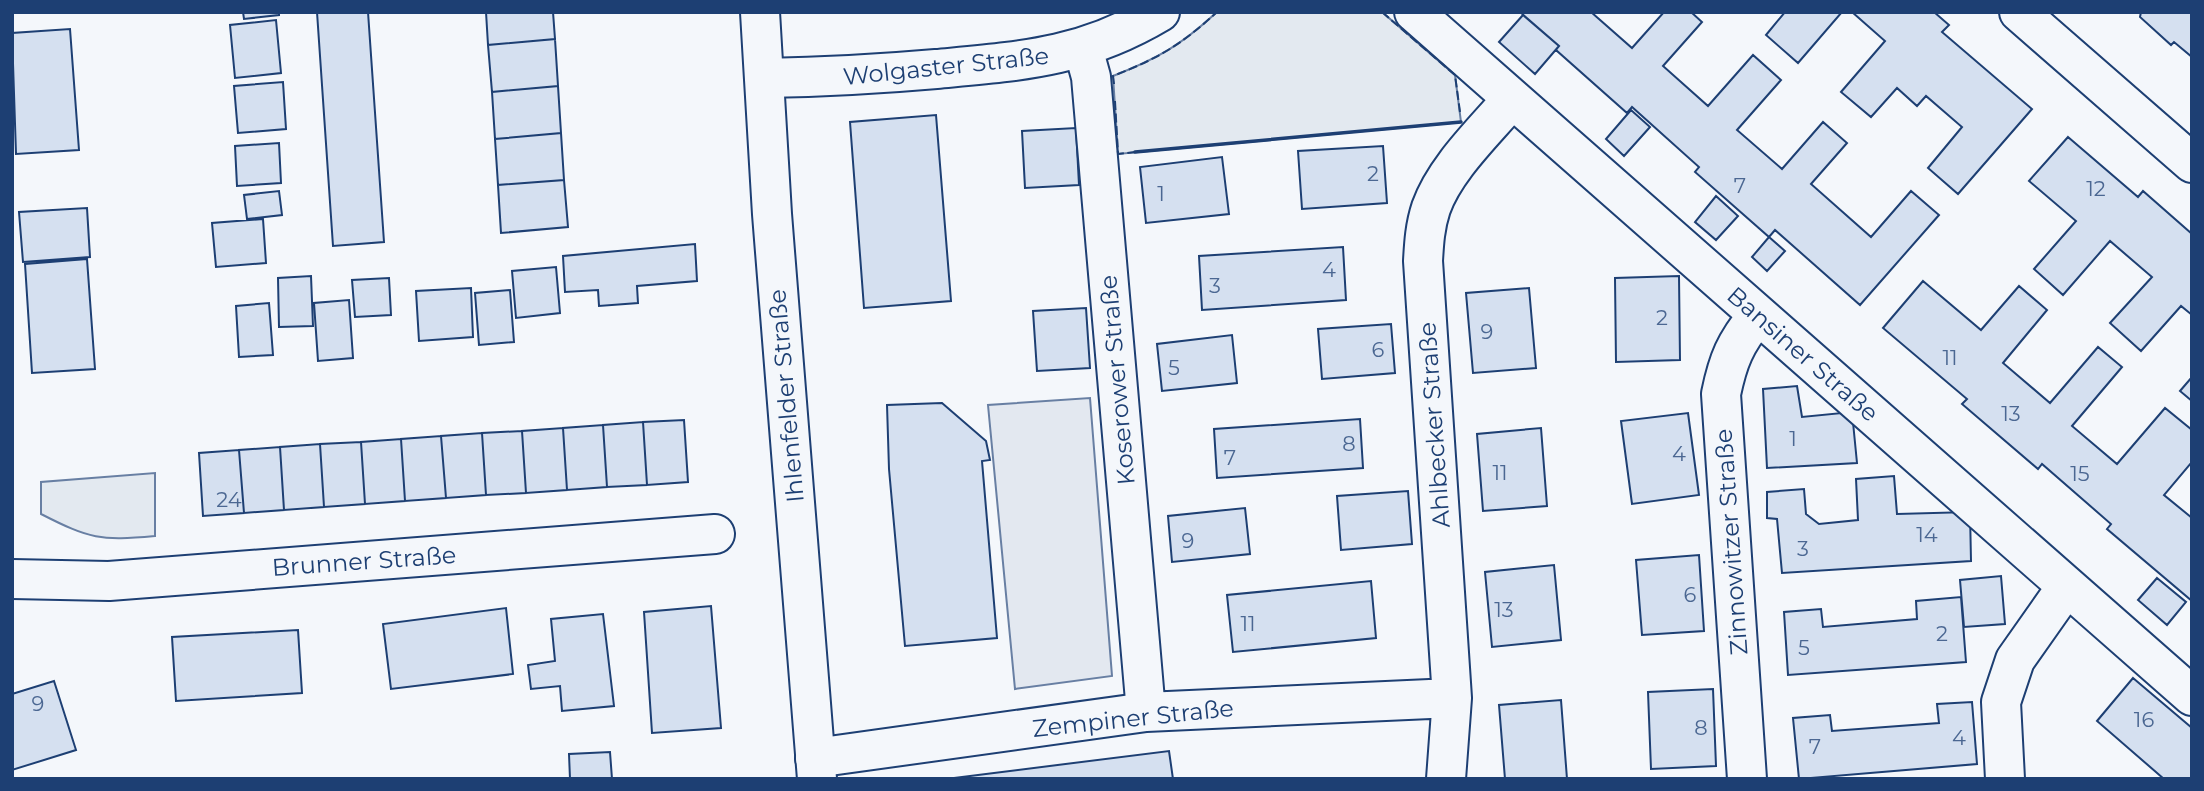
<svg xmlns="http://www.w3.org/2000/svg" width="2204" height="791" viewBox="0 0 2204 791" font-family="Montserrat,sans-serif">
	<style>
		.green { fill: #e3e9f0; stroke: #687fa3; stroke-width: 2 }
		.parking { fill: #e3e8f0; stroke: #687fa3; stroke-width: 2 }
		.building { fill: #d5e0f0; stroke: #1d3f73; stroke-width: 2 }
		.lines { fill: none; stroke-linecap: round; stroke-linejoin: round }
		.minor-casing { stroke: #1d3f73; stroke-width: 42 }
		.secondary-casing { stroke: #1d3f73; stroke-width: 42 }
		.minor { stroke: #f4f7fb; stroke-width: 38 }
		.secondary { stroke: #f4f7fb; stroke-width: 38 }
		.fence { stroke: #1d3f73; stroke-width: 2; stroke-dasharray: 9 3.5; stroke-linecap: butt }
		.wall { stroke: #1d3f73; stroke-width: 3.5 }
		.labels { text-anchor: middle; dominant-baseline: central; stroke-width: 5; stroke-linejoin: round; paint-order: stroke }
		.number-label { font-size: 21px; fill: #4b6792 }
		.street-label { font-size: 24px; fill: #1d3f73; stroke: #f4f7fb }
	</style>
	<rect width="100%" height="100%" fill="#f4f7fb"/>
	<path class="green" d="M1217,12H1382L1455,75L1461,122L1118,154L1113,76C1159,58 1181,45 1217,12Z
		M155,473V536C100,541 90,539 41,514V482Z"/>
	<path class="parking" d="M1090,398L1112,676L1015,689L988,405Z"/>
	<path class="building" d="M243,12H279V15L244,19Z
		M317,12H368L384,242L333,246Z
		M486,12H553L555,39L488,45Z
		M1520,12H1591L1632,48L1664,12H1691L1702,22L1663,66L1708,106L1753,55L1781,80L1737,130L1782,169L1823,122L1847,143L1811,184L1871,237L1911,191L1939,215L1860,305L1775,230L1769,237L1695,172L1699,167L1632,107L1627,113L1556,50L1559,46Z
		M1785,12H1842L1798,63L1766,35Z
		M1852,12H1934L1949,25L1942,32L2032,109L1958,194L1928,168L1962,127L1926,96L1917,106L1897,88L1871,117L1841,92L1885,41Z
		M2141,12H2192V57L2174,42L2171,45L2140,17Z
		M1523,15L1559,46L1535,74L1499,42Z
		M276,20L281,73L235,78L230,25Z
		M70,29L79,150L16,154L12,33Z
		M555,39L558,86L492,92L488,45Z
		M283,82L286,129L238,133L234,86Z
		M558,86L561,133L495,139L492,92Z
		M1631,110L1650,127L1624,156L1606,139Z
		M936,115L951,301L864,308L850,122Z
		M1076,128L1079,185L1025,188L1022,131Z
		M561,133L564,180L498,185L495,139Z
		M2068,137L2138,197L2143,191L2192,234V315L2181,306L2141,351L2110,323L2152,277L2110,241L2063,295L2034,269L2076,221L2029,181Z
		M279,143L281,183L237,186L235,146Z
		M1383,146L1387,203L1302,209L1298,151Z
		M1222,157L1229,214L1146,223L1140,167Z
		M564,180L568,227L501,233L498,185Z
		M279,191L282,215L247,219L244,195Z
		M1716,196L1738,216L1716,240L1695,222Z
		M87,208L90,257L23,262L19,212Z
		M263,219L266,263L216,267L212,223Z
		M1769,237L1785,251L1767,271L1752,257Z
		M695,244L697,281L637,286L638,303L599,306L598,290L565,292L563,256Z
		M1343,247L1346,300L1202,310L1199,256Z
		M87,259L95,369L32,373L25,264Z
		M556,267L560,313L516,318L512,271Z
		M311,276L313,326L279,327L278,278Z
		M1679,276L1680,360L1616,362L1615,278Z
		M389,278L391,315L355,317L352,280Z
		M1923,281L1981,330L2019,286L2047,310L2003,363L2050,403L2098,347L2122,367L2072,426L2117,464L2165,408L2192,430V462L2164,495L2192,518V601L2107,529L2111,524L2042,464L2038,469L1962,404L1967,399L1883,328Z
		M471,288L473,337L419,341L416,291Z
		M1529,288L1536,368L1473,373L1466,293Z
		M510,290L514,342L479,345L475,293Z
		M349,300L353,358L318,361L314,303Z
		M269,303L273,355L239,357L236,306Z
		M1086,308L1090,368L1037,371L1033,311Z
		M1391,324L1395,373L1322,379L1318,329Z
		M1232,335L1237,383L1162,391L1157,344Z
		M2192,377V401L2180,391Z
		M1797,386L1802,417L1852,412L1857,463L1767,468L1763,389Z
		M942,403L986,441L990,460L982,461L997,638L905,646L889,469L887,405Z
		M1688,413L1699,495L1632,504L1621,421Z
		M1360,419L1363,468L1217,478L1214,429Z
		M684,420L688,482L647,485L643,422Z
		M643,422L647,485L607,487L603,425Z
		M603,425L607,487L567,490L563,428Z
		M563,428L567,490L526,493L522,431Z
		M1541,428L1547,506L1483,511L1477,434Z
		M522,431L526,493L486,495L482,433Z
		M482,433L486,495L446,498L441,436Z
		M441,436L446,498L405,501L401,439Z
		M401,439L405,501L365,504L361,442Z
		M361,442L365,504L324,507L320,444Z
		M320,444L324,507L284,510L280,447Z
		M280,447L284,510L244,513L239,450Z
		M239,450L244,513L203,516L199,453Z
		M1894,476L1897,514L1970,512L1971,561L1782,573L1777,519L1767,518V492L1804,489L1806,514L1819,524L1858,520L1856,479Z
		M1408,491L1412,544L1341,550L1337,496Z
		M1245,508L1250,554L1172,562L1168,516Z
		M1699,555L1704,631L1642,635L1636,560Z
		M1554,565L1561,640L1492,647L1485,572Z
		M2001,576L2005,624L1964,627L1960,580Z
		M2157,578L2186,602L2167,625L2138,600Z
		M1371,581L1376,638L1233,652L1227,595Z
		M1961,597L1966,662L1788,675L1784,612L1821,609L1823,627L1917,619L1916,601Z
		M711,606L721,728L652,733L644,612Z
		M506,608L513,674L391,689L383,624Z
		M603,614L614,706L562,711L560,686L531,689L528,665L555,661L551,619Z
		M298,630L302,693L176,701L172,637Z
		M2133,678L2192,728V779H2164L2097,721Z
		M54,681L76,750L12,770V694Z
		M1713,689L1716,766L1651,769L1648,692Z
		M1561,700L1567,779H1505L1499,705Z
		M1972,702L1977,764L1799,779L1793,718L1830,715L1832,731L1939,723L1937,704Z
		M1169,751L1173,779H946Z
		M610,752L612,779H570L569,754Z"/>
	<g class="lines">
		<g class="minor-casing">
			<path id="minor" d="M1414,12L2192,696
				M2019,12L2192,163
				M1083,48L1091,77L1146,712
				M765,78C823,77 879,74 936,69C1022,61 1083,58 1160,12
				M12,579L109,581L715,534
				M815,758L1146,712L1452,698
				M1446,779L1452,698L1423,261C1424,243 1425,226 1431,208C1445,168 1485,131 1511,100
				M1747,779L1721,394C1728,360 1735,343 1758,315
				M2005,779L2001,702L2015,660L2067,586"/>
		</g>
		<g class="secondary-casing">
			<path id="secondary" d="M760,12L772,214L817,779"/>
		</g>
		<use href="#minor" class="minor"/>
		<use href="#secondary" class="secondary"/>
		<path class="fence" d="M1382,12L1455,75L1460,112
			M1114,84L1113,76C1159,58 1181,45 1217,12
			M1115,101L1118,154L1135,152"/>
		<path class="wall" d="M1135,152L1461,122"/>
	</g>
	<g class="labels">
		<g class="number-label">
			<text x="1373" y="173">2</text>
			<text x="1740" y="185">7</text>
			<text x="2096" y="188">12</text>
			<text x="1161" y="193">1</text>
			<text x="1329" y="269">4</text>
			<text x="1215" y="285">3</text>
			<text x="1662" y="317">2</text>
			<text x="1487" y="331">9</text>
			<text x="1378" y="349">6</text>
			<text x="1950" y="357">11</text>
			<text x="1174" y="367">5</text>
			<text x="2011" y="413">13</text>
			<text x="1793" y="438">1</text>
			<text x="1349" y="443">8</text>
			<text x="1679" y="453">4</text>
			<text x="1230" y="457">7</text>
			<text x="1500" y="472">11</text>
			<text x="2080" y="473">15</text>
			<text x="229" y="499">24</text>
			<text x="1927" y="534">14</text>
			<text x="1188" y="540">9</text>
			<text x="1803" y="548">3</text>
			<text x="1690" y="594">6</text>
			<text x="1504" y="609">13</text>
			<text x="1248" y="623">11</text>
			<text x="1942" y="633">2</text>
			<text x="1804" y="647">5</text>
			<text x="38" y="703">9</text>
			<text x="2144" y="719">16</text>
			<text x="1701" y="727">8</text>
			<text x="1959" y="737">4</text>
			<text x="1815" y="746">7</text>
		</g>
		<g class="street-label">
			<text transform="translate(946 66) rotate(-6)">Wolgaster Straße</text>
			<text transform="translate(1803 354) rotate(41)">Bansiner Straße</text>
			<text transform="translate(1117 380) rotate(-95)">Koserower Straße</text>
			<text transform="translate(786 396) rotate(-95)">Ihlenfelder Straße</text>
			<text transform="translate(1434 425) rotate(-94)">Ahlbecker Straße</text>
			<text transform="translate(1731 542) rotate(-94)">Zinnowitzer Straße</text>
			<text transform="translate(364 561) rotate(-4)">Brunner Straße</text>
			<text transform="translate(1133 718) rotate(-6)">Zempiner Straße</text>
		</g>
	</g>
	<rect width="2204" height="791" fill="none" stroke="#1d3f73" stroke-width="28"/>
</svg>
